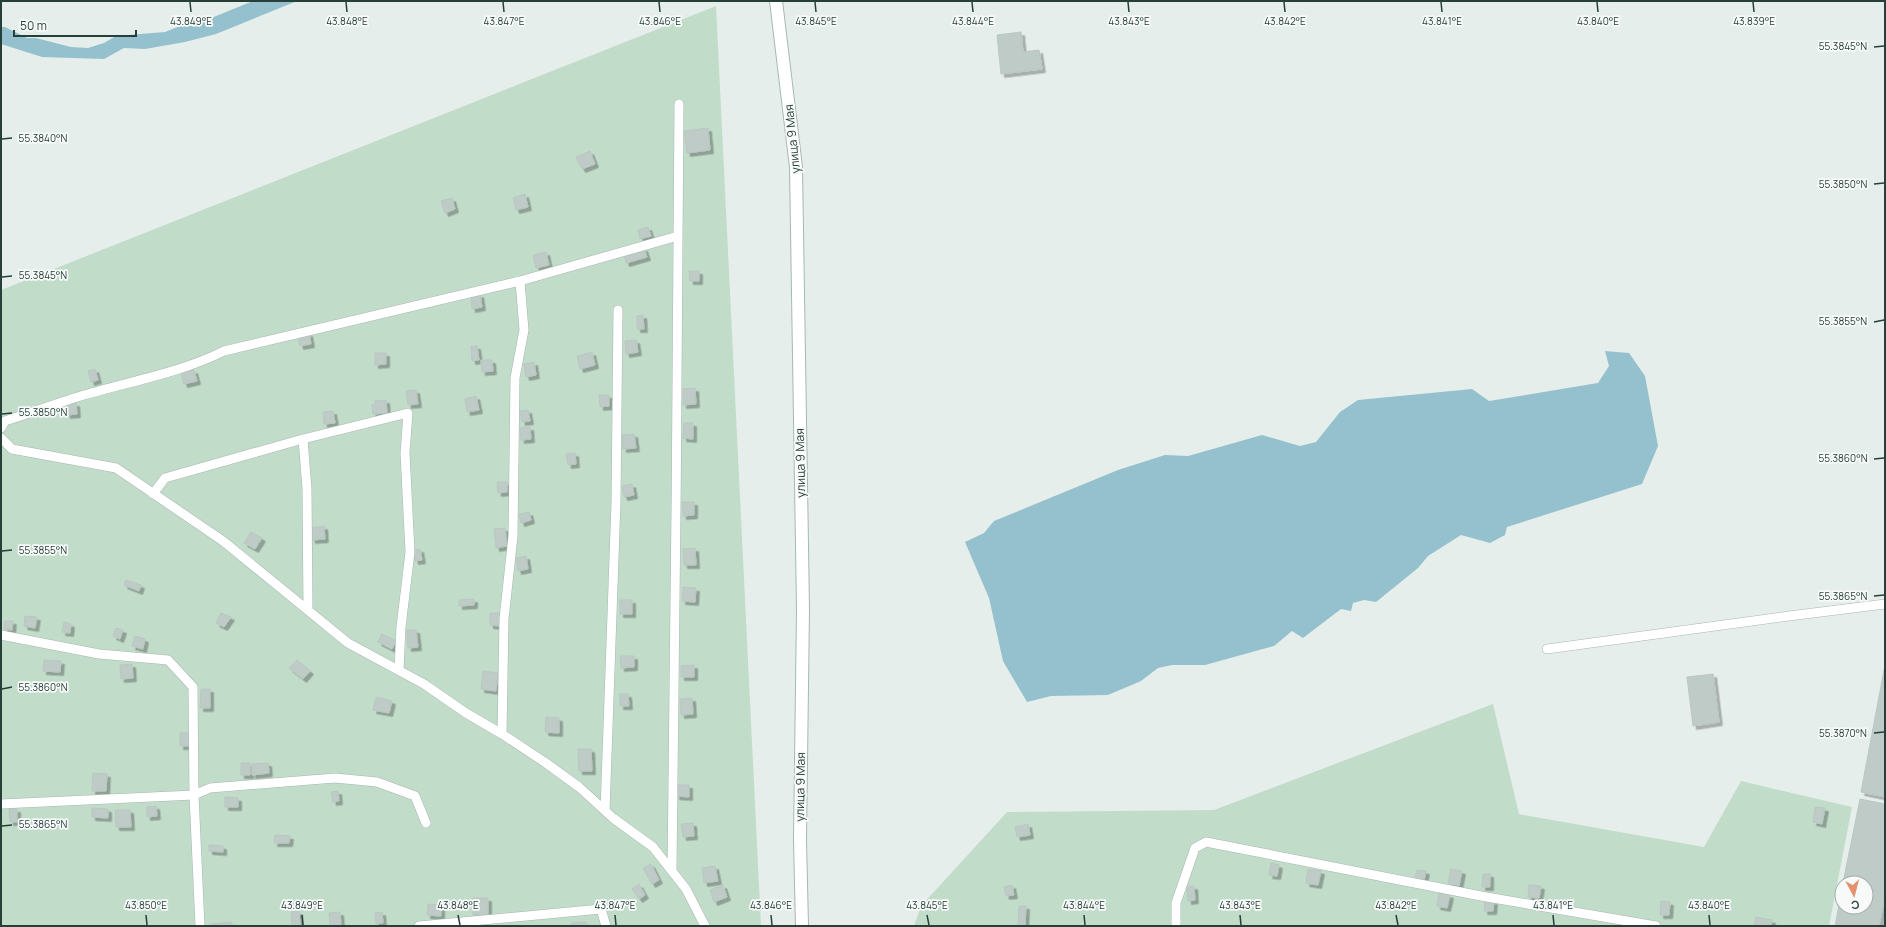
<svg xmlns="http://www.w3.org/2000/svg" width="1886" height="927" viewBox="0 0 1886 927" font-family="Manrope,sans-serif">
	<style>
		.green { fill: #c2dcca }
		.water { fill: #94c1cd }
		.building { fill: #bfcbc7; stroke: #b9c7c2; filter: url(#shadow) }
		.lines { fill: none; stroke-linecap: round; stroke-linejoin: round }
		.lane-casing { stroke: #a9b6b2; stroke-width: 10 }
		.secondary-casing { stroke: #a6b8b3; stroke-width: 14 }
		.lane { stroke: #fff; stroke-width: 9 }
		.secondary { stroke: #fff; stroke-width: 12 }
		.ticks { fill: none; stroke: #273f39; stroke-width: 1.5 }
		.labels { text-anchor: middle; dominant-baseline: central; stroke-width: 3.5; stroke-linejoin: round; paint-order: stroke }
		.street-label { font-size: 12px; fill: #273f39; stroke: #f7faf9 }
		.ticks-label { font-size: 10px; text-anchor: middle; fill: #273f39; stroke: #f7faf9; stroke-width: 3.5; stroke-linejoin: round; paint-order: stroke }
	</style>
	<defs>
		<filter id="shadow"><feDropShadow dx="3.5" dy="3.5" stdDeviation="0" flood-color="#0004"/></filter>
	</defs>
	<rect width="100%" height="100%" fill="#e6eeeb"/>
	<path class="green" d="M716,6L761,926H1V290Z
		M1493,704L1519,814L1704,847L1741,781L1852,807L1829,926H914L921,906L1007,812L1214,810Z"/>
	<path class="water" d="M253,1H297L216,34L185,42L145,49L124,48L104,59L42,57L1,44V27H5L27,38H36L71,47L88,48L104,43L116,36L165,32L180,26L194,25Z
		M1605,351L1629,353L1645,376L1658,446L1642,484L1507,527L1505,535L1490,543L1461,535L1428,556L1418,568L1376,602L1364,600L1353,603L1351,611L1341,609L1303,638L1292,631L1274,646L1205,665H1172L1158,668L1141,681L1108,695L1051,696L1027,702L1003,661L989,598L965,542L984,533L994,521L1118,470L1165,455L1188,456L1262,435L1300,446L1316,442L1340,412L1358,400L1472,389L1489,401L1598,383L1609,366Z"/>
	<path class="building" d="M1021,32L1023,52L1039,50L1042,69L1001,74L997,35Z
		M708,128L710,150L687,153L684,131Z
		M590,151L595,164L582,169L576,157Z
		M525,194L528,207L516,210L513,198Z
		M452,198L455,209L445,213L441,201Z
		M648,227L651,236L640,239L638,230Z
		M644,248L647,257L626,263L624,254Z
		M546,252L549,265L536,268L533,255Z
		M689,271H699V281H690Z
		M480,294L482,307L472,309L471,296Z
		M643,315L644,329H637V316Z
		M309,333L311,344L300,346L298,335Z
		M636,340L638,352L626,354L625,341Z
		M471,346H477L479,360L472,361Z
		M592,352L595,365L580,369L577,356Z
		M375,353H386V364L375,365Z
		M481,360H492L493,371L482,372Z
		M534,362L536,375L526,377L524,364Z
		M95,369L98,380L91,382L88,371Z
		M194,370L197,381L184,384L181,373Z
		M695,388L696,404L683,405V389Z
		M416,390L418,404L408,405L406,391Z
		M599,395H609V406L600,407Z
		M476,396L479,410L467,412L465,399Z
		M386,400L387,413L373,414L372,405H375V401Z
		M76,403L77,414L67,415L66,404Z
		M528,410L530,421L522,422L520,411Z
		M333,411L335,423L324,424L323,412Z
		M684,423H693V439L683,438Z
		M530,427L531,439L521,440L520,428Z
		M634,434L636,448L623,449L622,435Z
		M575,453L576,464L568,465L566,454Z
		M497,482H507V492L498,493Z
		M632,484L634,495L624,497L622,486Z
		M682,502H694V515L683,516Z
		M529,512L531,520L521,523L519,514Z
		M324,526L325,539L312,540L311,528Z
		M505,528L507,546L496,548L494,529Z
		M251,532L262,538L255,549L244,543Z
		M695,548L696,565H684L683,549Z
		M420,549L422,560L415,561L413,550Z
		M526,556L528,569L518,571L516,558Z
		M126,580L141,585L139,591L124,585Z
		M683,587L696,588L695,602L682,601Z
		M474,599V605L459,606V600Z
		M620,600H632V614H620Z
		M221,613L231,617L224,627L216,623Z
		M490,613H500V626L490,625Z
		M25,616L37,617L35,628L24,626Z
		M5,621H13L12,630L4,629Z
		M64,622L71,624L70,633L62,632Z
		M116,628L123,630L120,639L113,636Z
		M407,630H416L418,647L408,648Z
		M382,634L396,641L392,649L378,642Z
		M135,636L145,639L143,649L132,646Z
		M620,656H634V667L621,668Z
		M44,660L61,661L60,672L43,671Z
		M297,660L310,671L303,679L289,668Z
		M132,664L133,678L121,679L120,665Z
		M694,665V677H681V666Z
		M1885,665V797L1861,792Z
		M483,671L498,673L496,691L481,689Z
		M1713,674L1719,722L1693,726L1687,677Z
		M201,689H210V708H200Z
		M620,694H628L629,706H620Z
		M376,697L392,701L389,713L373,710Z
		M692,698L693,714L681,715L680,699Z
		M546,717L559,718V733L545,732Z
		M180,733H190L191,746H180Z
		M578,749H591L592,771H579Z
		M241,763H250V775H241Z
		M268,763L269,773L252,775V764Z
		M93,773L107,774L106,791H92Z
		M677,785H689V797L676,796Z
		M338,791L339,801L333,802L331,792Z
		M225,797L238,798V807H225Z
		M1860,799L1885,804V895L1879,926H1835L1842,889V907H1866V883H1843Z
		M156,806L157,816L147,817V807Z
		M1815,807L1825,808L1822,824L1813,822Z
		M92,808L108,809V818L92,817Z
		M9,809H17V822H10Z
		M115,810H130L131,827H116Z
		M693,823L694,836L683,837L681,824Z
		M1028,824L1030,835L1017,837L1015,827Z
		M275,835L290,836L289,843H274Z
		M209,845L223,846V852L209,851Z
		M1271,863L1279,865L1277,876L1269,875Z
		M651,864L659,880L652,884L643,868Z
		M715,866L718,881L704,883L702,868Z
		M1308,869L1321,871L1318,885L1306,883Z
		M1451,869L1462,871L1459,886L1448,883Z
		M1417,870L1426,871L1424,880L1415,878Z
		M1483,874H1490V887H1482Z
		M639,884L645,895L639,899L632,889Z
		M723,885L727,897L714,902L710,890Z
		M1012,885L1014,895L1006,896L1004,887Z
		M1529,885L1541,886L1539,898L1528,897Z
		M1194,886L1195,900L1188,901L1187,887Z
		M1439,893L1450,895L1447,908L1437,906Z
		M473,898H488V915H473Z
		M1485,901H1494L1493,911H1484Z
		M1661,901L1670,902L1669,915H1660Z
		M428,904L441,905V916L427,915Z
		M1019,906H1026L1025,926H1018Z
		M299,911L300,926H292L291,912Z
		M340,912L341,925L330,926L329,913Z
		M382,912L383,923L376,924L375,913Z
		M1756,917L1772,920L1771,926H1754Z
		M231,922L232,926H212V924Z
		M586,922L587,926H572V923Z"/>
	<g class="lines">
		<g class="lane-casing">
			<path id="lane" d="M1,428L5,421C31,413 57,403 84,395C131,381 180,373 224,351L520,281L678,236
				M1,438L12,449L116,468L223,541L348,643L424,684L466,713L502,734L546,763L579,787L613,818L653,847L686,889L705,926
				M303,439L307,489L308,610
				M153,494L165,478L303,439L408,413L405,453L410,552L401,627L399,670
				M1,635L99,654L168,660L193,687L194,795L200,926
				M1547,649L1789,616L1885,604
				M502,734L504,619L513,536L515,378L524,330L520,281
				M1,804L194,795L210,788L335,778L377,782L415,796L426,823
				M605,811L616,502L618,310
				M672,871C676,615 677,360 679,104
				M419,926L601,909L606,926
				M1176,926V903L1195,848L1206,842L1481,896L1656,926"/>
		</g>
		<g class="secondary-casing">
			<path id="secondary" d="M776,1L796,167L803,609L800,840L802,926"/>
		</g>
		<use href="#lane" class="lane"/>
		<use href="#secondary" class="secondary"/>
	</g>
	<path class="ticks" d="M190,2L191,12M346,2L347,12M503,2L504,12M659,2L660,12M815,2L816,12M972,2L973,12M1128,2L1129,12M1284,2L1285,12M1441,2L1442,12M1597,2L1598,12M1753,2L1754,12M1874,47L1884,46M2,139L12,138M1874,184L1884,183M2,277L12,276M1874,322L1884,320M2,414L12,413M1874,459L1884,458M2,551L12,550M1874,596L1884,595M2,689L12,687M1874,733L1884,732M2,826L12,825M146,915L147,925M302,915L303,925M458,915L460,925M615,915L616,925M771,915L772,925M927,915L929,925M1084,915L1085,925M1240,915L1241,925M1396,915L1398,925M1553,915L1554,925M1709,915L1710,925"/>
	<g class="labels">
		<g class="street-label">
			<text transform="translate(792 139) rotate(-96)">улица 9 Мая</text>
			<text transform="translate(800 463) rotate(-91)">улица 9 Мая</text>
			<text transform="translate(800 787) rotate(-89)">улица 9 Мая</text>
		</g>
	</g>
	<g class="ticks-label">
		<text x="191" y="25">43.849°E</text>
		<text x="347" y="25">43.848°E</text>
		<text x="504" y="25">43.847°E</text>
		<text x="660" y="25">43.846°E</text>
		<text x="816" y="25">43.845°E</text>
		<text x="973" y="25">43.844°E</text>
		<text x="1129" y="25">43.843°E</text>
		<text x="1285" y="25">43.842°E</text>
		<text x="1442" y="25">43.841°E</text>
		<text x="1598" y="25">43.840°E</text>
		<text x="1754" y="25">43.839°E</text>
		<text x="1843" y="50">55.3845°N</text>
		<text x="43" y="142">55.3840°N</text>
		<text x="1843" y="188">55.3850°N</text>
		<text x="43" y="279">55.3845°N</text>
		<text x="1843" y="325">55.3855°N</text>
		<text x="43" y="416">55.3850°N</text>
		<text x="1843" y="462">55.3860°N</text>
		<text x="43" y="554">55.3855°N</text>
		<text x="1843" y="600">55.3865°N</text>
		<text x="43" y="691">55.3860°N</text>
		<text x="1843" y="737">55.3870°N</text>
		<text x="43" y="828">55.3865°N</text>
		<text x="146" y="909">43.850°E</text>
		<text x="302" y="909">43.849°E</text>
		<text x="458" y="909">43.848°E</text>
		<text x="615" y="909">43.847°E</text>
		<text x="771" y="909">43.846°E</text>
		<text x="927" y="909">43.845°E</text>
		<text x="1084" y="909">43.844°E</text>
		<text x="1240" y="909">43.843°E</text>
		<text x="1396" y="909">43.842°E</text>
		<text x="1553" y="909">43.841°E</text>
		<text x="1709" y="909">43.840°E</text>
	</g>
	<rect width="1886" height="927" fill="none" stroke="#273f39" stroke-width="4"/>
	<g transform="translate(1854 895) rotate(173)"><circle r="19" fill="#f7faf9" stroke="#a4afac"/>
	<path d="M0-3L7 15L0 10L-7 15Z" fill="#e5916d"/>
	<text y="-6" font-size="11" font-weight="bold" text-anchor="middle" fill="#273f39">С</text>
	</g>
	<path d="M14 30v6h122v-6" fill="none" stroke="#273f39" stroke-width="2"/>
	<text x="20" y="30" font-size="12" fill="#273f39" stroke="#f7faf9" stroke-width="3" paint-order="stroke">50 m</text>
</svg>
